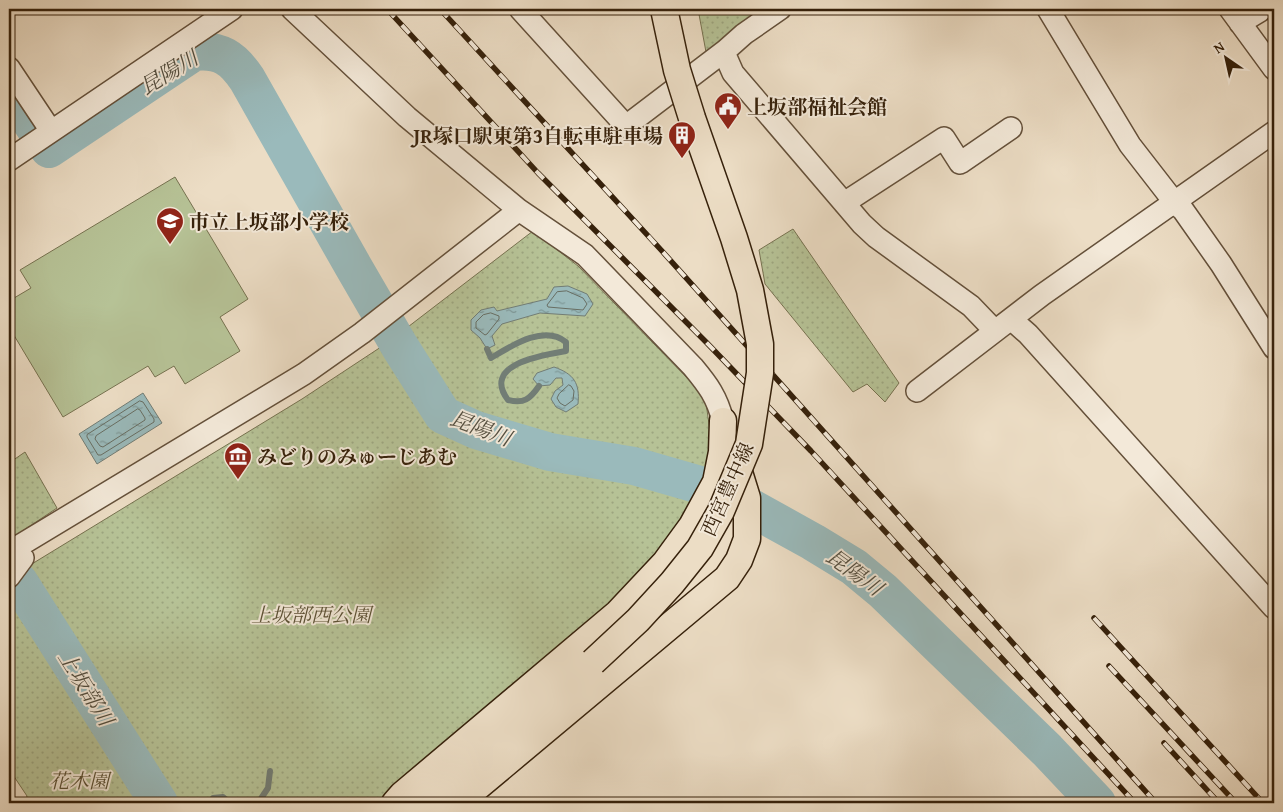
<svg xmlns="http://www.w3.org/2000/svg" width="1283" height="812" viewBox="0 0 1283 812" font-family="'Gentium Book Plus','Noto Serif JP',serif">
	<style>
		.green { fill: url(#green-dots); stroke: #767250 }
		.pitch { fill: #b6c296; stroke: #767250 }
		.water { fill: url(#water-ripples); stroke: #727d75 }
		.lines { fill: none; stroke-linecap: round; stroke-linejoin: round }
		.shore { stroke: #686e63; stroke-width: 1 }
		.stream { stroke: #727d75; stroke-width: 6 }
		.river { stroke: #9ababb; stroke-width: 38 }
		.minor-casing { stroke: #64503a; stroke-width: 24 }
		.major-casing { stroke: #36210b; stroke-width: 29 }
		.minor { stroke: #f3e9d9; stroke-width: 21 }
		.major { stroke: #ecddc5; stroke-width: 26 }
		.rail-casing { stroke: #36210b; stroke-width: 5.5 }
		.rail { stroke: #f3e9d9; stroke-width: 4; stroke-dasharray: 11; stroke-linecap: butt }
		.major-bridge-casing { stroke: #36210b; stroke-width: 29; stroke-linecap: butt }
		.major-bridge { stroke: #ecddc5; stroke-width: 26 }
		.labels { text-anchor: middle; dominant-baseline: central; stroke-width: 4; stroke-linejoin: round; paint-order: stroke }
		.poi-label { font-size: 20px; font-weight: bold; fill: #36210b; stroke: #f3e9d9; text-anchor: start }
		.street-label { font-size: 20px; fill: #36210b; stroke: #f3e9d9 }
		.park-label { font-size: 20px; font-style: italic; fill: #5c5135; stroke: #f3e9d9 }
		.water-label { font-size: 21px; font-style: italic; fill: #544f40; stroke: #f3e9d9 }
	</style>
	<defs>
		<pattern id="green-dots" width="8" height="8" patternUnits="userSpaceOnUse" patternTransform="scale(1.25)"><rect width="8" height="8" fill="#b6c296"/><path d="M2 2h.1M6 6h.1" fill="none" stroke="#9da680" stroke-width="1.8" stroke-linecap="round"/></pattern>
		<pattern id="water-ripples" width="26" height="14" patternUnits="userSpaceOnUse" patternTransform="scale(1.25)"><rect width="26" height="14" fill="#9ababb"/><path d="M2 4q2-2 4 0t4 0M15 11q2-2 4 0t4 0" fill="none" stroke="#7e9796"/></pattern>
	</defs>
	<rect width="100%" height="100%" fill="#ecddc5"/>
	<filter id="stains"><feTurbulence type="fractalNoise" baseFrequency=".004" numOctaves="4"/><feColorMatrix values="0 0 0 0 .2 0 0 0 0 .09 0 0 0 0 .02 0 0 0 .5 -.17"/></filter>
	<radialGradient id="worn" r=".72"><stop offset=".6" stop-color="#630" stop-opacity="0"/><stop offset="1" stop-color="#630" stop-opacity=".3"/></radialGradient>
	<path class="green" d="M698,9H763L706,52Z
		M793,229L899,383L885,402L867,384L853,392L765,284L759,250Z
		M533,231L578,266L693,384L706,403L710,431L709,467L703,487L656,562L383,803H25L27,796L9,769V590L22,570L302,399L387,343Z
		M25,452L57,508L9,540V463Z"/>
	<path class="pitch" d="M175,177L248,299L220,317L240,351L185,384L174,366L155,377L148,366L63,417L9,327V301L31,288L20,270Z"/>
	<path class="water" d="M568,286L587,294L593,304L585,316L540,313L502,324L492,336L495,345L487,349L480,338L471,330V320L481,310L494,307L497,311L547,299L554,287Z
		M554,367C574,374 580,383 578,404L566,412L556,407L551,399L555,391L563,385L562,378H556L550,385L539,386L533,379L537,373Z
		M143,393L162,423L97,464L79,434Z"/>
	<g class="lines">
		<path class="shore" d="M567,291L583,298L587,304L583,310L548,307L547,305L557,292Z
			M491,313L499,316V319L487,334L485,335L476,328V322L483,315Z
			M569,385L571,386L574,391L573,400L565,406L560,403L557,398L559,394Z
			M140,401L143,402L154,419V422L101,455H98L87,437V435Z
			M138,409L140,410L145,418V420L103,447L100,446L95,439L96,436Z"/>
		<path class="stream" d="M487,349L491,358C511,346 544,324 566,342V351C543,355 481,364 508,400C524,404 530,399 539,386
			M147,785L160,776L177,803
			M208,803L213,798L223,797L230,803
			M258,803L268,788L270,771"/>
		<path class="river" d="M9,89L49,149L194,52C220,49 233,58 247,79L353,266L400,347L443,415L476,430L550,452L634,466L721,491L813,542L854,567L883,591L1047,750L1097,803
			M9,579L19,582L159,803"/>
		<g class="minor-casing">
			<path id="minor" d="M292,9L407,117L519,210L585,255L693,367C708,385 717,397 723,421
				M520,9L626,126L726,50
				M780,9L744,34L726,50V57L733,73L862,224L876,237L971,306L995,331
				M1048,9L1130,145L1175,203L1183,210L1221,264L1274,348
				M1230,9L1274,69
				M1240,23L1260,11
				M9,68L51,131
				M9,160L232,9
				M844,203L944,138L960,163L1011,128
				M1011,319L1028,334L1274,608
				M917,391L1042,295L1274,132
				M9,552L304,374L362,333L519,210
				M9,577L23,558"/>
		</g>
		<g class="major-casing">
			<path id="major" d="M395,803L402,795L618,613L665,563L692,526L716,482L722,452L723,421
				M425,803L593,662
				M458,803L727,578L739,560L747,539V498L734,456"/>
		</g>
		<use href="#minor" class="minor"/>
		<use href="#major" class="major"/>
		<g class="rail-casing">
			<path id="rail" d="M387,9L538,173L706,342L811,451L1135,803
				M440,9L662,251L1156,803
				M1094,618L1263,803
				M1109,666L1236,803
				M1164,743L1219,803"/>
		</g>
		<use href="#rail" class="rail"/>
		<g class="major-bridge-casing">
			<path id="major-bridge" d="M593,662L638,620L672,583L700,548L721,511L749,444L760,373V344L750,290L734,238L692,118L677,70L664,9"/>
		</g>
		<use href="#major-bridge" class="major-bridge"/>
	</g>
	<defs>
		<g id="civic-pin" transform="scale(1.4375)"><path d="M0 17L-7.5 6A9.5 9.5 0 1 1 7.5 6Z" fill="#8f2418" stroke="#f3e9d9"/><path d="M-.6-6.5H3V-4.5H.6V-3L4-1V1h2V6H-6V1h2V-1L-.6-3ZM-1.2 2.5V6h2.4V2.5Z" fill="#fff"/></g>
		<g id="building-pin" transform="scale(1.4375)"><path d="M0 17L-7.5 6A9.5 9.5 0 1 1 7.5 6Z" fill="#8f2418" stroke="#f3e9d9"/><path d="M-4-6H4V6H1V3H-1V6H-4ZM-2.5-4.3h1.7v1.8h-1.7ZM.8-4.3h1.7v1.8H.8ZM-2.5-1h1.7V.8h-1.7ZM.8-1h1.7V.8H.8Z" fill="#fff"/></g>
		<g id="school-pin" transform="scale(1.4375)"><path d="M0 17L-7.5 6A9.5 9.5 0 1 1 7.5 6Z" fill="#8f2418" stroke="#f3e9d9"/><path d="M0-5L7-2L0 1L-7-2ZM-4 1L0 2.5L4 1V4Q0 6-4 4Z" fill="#fff"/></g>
		<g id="museum-pin" transform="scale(1.4375)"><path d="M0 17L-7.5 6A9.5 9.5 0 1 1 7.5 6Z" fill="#8f2418" stroke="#f3e9d9"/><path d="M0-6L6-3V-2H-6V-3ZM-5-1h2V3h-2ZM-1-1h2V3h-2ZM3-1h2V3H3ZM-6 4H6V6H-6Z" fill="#fff"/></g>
	</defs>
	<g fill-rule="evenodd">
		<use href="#civic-pin" x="728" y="106"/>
		<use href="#building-pin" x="682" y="135"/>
		<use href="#school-pin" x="170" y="221"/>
		<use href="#museum-pin" x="238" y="456"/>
	</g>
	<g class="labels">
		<g class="poi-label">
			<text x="747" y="106">上坂部福祉会館</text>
			<text x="663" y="135" text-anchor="end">JR塚口駅東第3自転車駐車場</text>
			<text x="189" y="221">市立上坂部小学校</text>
			<text x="257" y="456">みどりのみゅーじあむ</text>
		</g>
		<g class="street-label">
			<text transform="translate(727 489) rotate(-66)">西宮豊中線</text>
		</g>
		<g class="park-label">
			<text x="311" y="614">上坂部西公園</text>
			<text x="79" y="780">花木園</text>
		</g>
		<g class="water-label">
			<text transform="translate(169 72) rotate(-31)">昆陽川</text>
			<text transform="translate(481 428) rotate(21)">昆陽川</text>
			<text transform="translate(855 572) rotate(36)">昆陽川</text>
			<text transform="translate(86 688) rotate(58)">上坂部川</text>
		</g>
	</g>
	<rect width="1283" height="812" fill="none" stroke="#ecddc5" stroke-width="30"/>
	<rect x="10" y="10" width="1263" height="792" fill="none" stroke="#36210b" stroke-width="2.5"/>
	<rect x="15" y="15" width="1253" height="782" fill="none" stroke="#36210b"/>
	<g transform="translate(1226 58) rotate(326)" stroke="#f3e9d9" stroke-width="4" paint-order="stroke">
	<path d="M0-4L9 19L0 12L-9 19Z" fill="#36210b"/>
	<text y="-8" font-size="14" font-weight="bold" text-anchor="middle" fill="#36210b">N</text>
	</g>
	<rect width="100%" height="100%" filter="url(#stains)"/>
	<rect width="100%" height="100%" fill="url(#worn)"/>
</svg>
